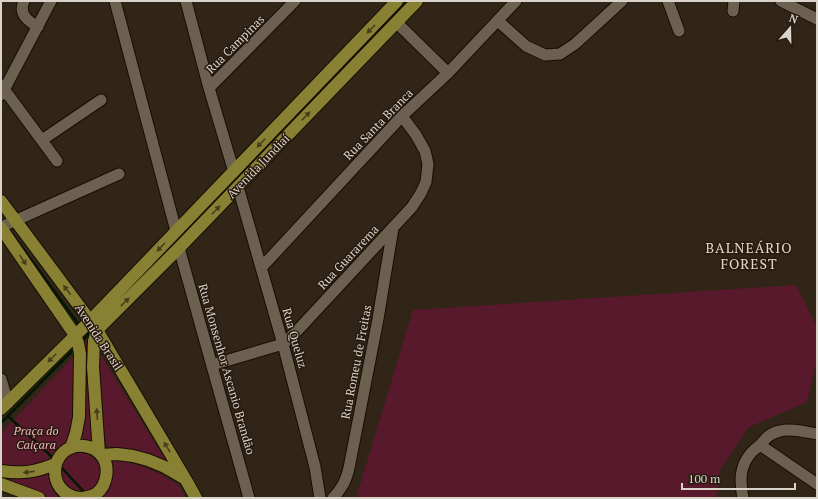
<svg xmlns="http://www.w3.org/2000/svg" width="818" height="499" viewBox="0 0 818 499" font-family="'PT Serif',serif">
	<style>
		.green { fill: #59192c }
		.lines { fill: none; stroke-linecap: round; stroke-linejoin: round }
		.stream { stroke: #011800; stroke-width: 2.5 }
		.minor-casing { stroke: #170e03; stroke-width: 13 }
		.major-casing { stroke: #170e03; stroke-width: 14 }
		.minor { stroke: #6c6050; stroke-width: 11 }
		.major { stroke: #888033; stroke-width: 12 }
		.oneway { fill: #483e1b }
		.labels { text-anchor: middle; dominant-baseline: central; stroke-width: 3; stroke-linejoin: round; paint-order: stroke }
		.street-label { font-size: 12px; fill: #dad3ca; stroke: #261b0e }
		.park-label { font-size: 12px; font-style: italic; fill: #f7b4c1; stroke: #261b0e }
		.quarter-label { font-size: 14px; letter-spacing: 1px; fill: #e6d8c6; stroke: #261b0e }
	</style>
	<rect width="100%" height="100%" fill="#302517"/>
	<path class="green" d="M796,285L817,327V359L807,402L749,427L720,470L716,498H356L413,310Z
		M92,335L97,446L80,442L82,349Z
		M99,352L167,463L112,450L106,444L99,413L97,383Z
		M74,356L76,416L68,439L63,448L48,463L37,466L1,467V433Z
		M81,452C86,454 91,455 95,459C103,467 103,483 93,490C89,492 83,493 78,495L59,480C61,463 61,455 81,452Z
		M108,459L127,462L145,467L162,475L179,485L185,498H98Z
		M48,474C49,484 52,492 60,498H49L1,479C18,480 32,479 48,474Z"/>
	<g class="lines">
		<path class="stream" d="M7,227L80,326
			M171,247L408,1
			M82,341L92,330
			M8,416L52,457
			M1,423L75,348
			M61,467L85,493"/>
		<g class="minor-casing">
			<path id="minor" d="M24,1C18,14 28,21 38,27
				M115,1L176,231
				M186,1L209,88L234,172
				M668,1L679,31
				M781,1L817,19
				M733,11L734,1
				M498,21L526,46L545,55L560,54L575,44L622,1
				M397,23L448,73
				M1,85L57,161
				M209,88L295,1
				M1,95L4,90L51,1
				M42,140L101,100
				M238,187L283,344L315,467L320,498
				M1,227L119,174
				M179,248L249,498
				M261,268L402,116L448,73L516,1
				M212,365L283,344L297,331L412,207L421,193L426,182L428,164L425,151L416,135L402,116
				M1,379L8,403
				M760,445L817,484
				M333,498C342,488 346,481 349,468L378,319L393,228
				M743,498C740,481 739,467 751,453C753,450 757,448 760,445C766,438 770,433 780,431C791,428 805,432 817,434"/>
		</g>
		<g class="major-casing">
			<path id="major" d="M1,201L97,330L186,480L196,498
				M1,228L75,335L78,343L80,354L79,417L76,433L71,448
				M1,409L90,321L397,1
				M99,453L93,367L94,341L97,330L179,248L417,1
				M101,455L117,454L133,456L148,460L165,467L184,478
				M1,471C22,474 36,472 55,464
				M1,484L39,498
				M79,498C44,493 49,443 84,446C91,447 98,450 102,456C110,467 107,485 97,493C93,496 87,497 82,498"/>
		</g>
		<use href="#minor" class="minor"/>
		<use href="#major" class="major"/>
	</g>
	<defs><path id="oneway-solid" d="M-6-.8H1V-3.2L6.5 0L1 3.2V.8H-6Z"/></defs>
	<g class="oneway">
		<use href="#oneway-solid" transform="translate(371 29) rotate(134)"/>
		<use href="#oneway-solid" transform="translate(306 116) rotate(-46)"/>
		<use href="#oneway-solid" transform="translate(261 143) rotate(134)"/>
		<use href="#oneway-solid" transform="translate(216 210) rotate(-46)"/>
		<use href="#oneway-solid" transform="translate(161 247) rotate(134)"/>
		<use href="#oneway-solid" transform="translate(23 260) rotate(56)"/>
		<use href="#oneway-solid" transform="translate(67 290) rotate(-127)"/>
		<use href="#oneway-solid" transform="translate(125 302) rotate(-45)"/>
		<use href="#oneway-solid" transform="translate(52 358) rotate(135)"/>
		<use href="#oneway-solid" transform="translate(97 414) rotate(-94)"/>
		<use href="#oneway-solid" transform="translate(167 447) rotate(-121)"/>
		<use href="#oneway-solid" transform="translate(29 472) rotate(173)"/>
	</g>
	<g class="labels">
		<g class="street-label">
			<text transform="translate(235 44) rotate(-45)">Rua Campinas</text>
			<text transform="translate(378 124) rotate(-46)">Rua Santa Branca</text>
			<text transform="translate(258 166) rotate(-46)">Avenida Jundiaí</text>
			<text transform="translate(348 257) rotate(-47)">Rua Guararema</text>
			<text transform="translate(99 337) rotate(57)">Avenida Brasil</text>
			<text transform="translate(295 338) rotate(74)">Rua Queluz</text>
			<text transform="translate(356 362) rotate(-79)">Rua Romeu de Freitas</text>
			<text transform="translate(227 369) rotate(74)">Rua Monsenhor Ascanio Brandão</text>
		</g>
		<g class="park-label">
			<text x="36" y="430">Praça do<tspan x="36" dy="14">Caiçara</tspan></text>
		</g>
		<g class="quarter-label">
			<text x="749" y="247">BALNEÁRIO<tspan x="749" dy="16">FOREST</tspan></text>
		</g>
	</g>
	<rect width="818" height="499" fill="none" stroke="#dad3ca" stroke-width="4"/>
	<g transform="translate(790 28) rotate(20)" stroke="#261b0e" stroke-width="3" paint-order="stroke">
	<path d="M0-3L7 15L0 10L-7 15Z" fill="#dad3ca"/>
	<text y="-6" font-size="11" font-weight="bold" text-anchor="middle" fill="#dad3ca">N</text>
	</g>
	<path d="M682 483v6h113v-6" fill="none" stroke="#dad3ca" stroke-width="2"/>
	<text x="688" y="483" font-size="12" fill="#dad3ca" stroke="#261b0e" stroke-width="3" paint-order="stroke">100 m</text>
</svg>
